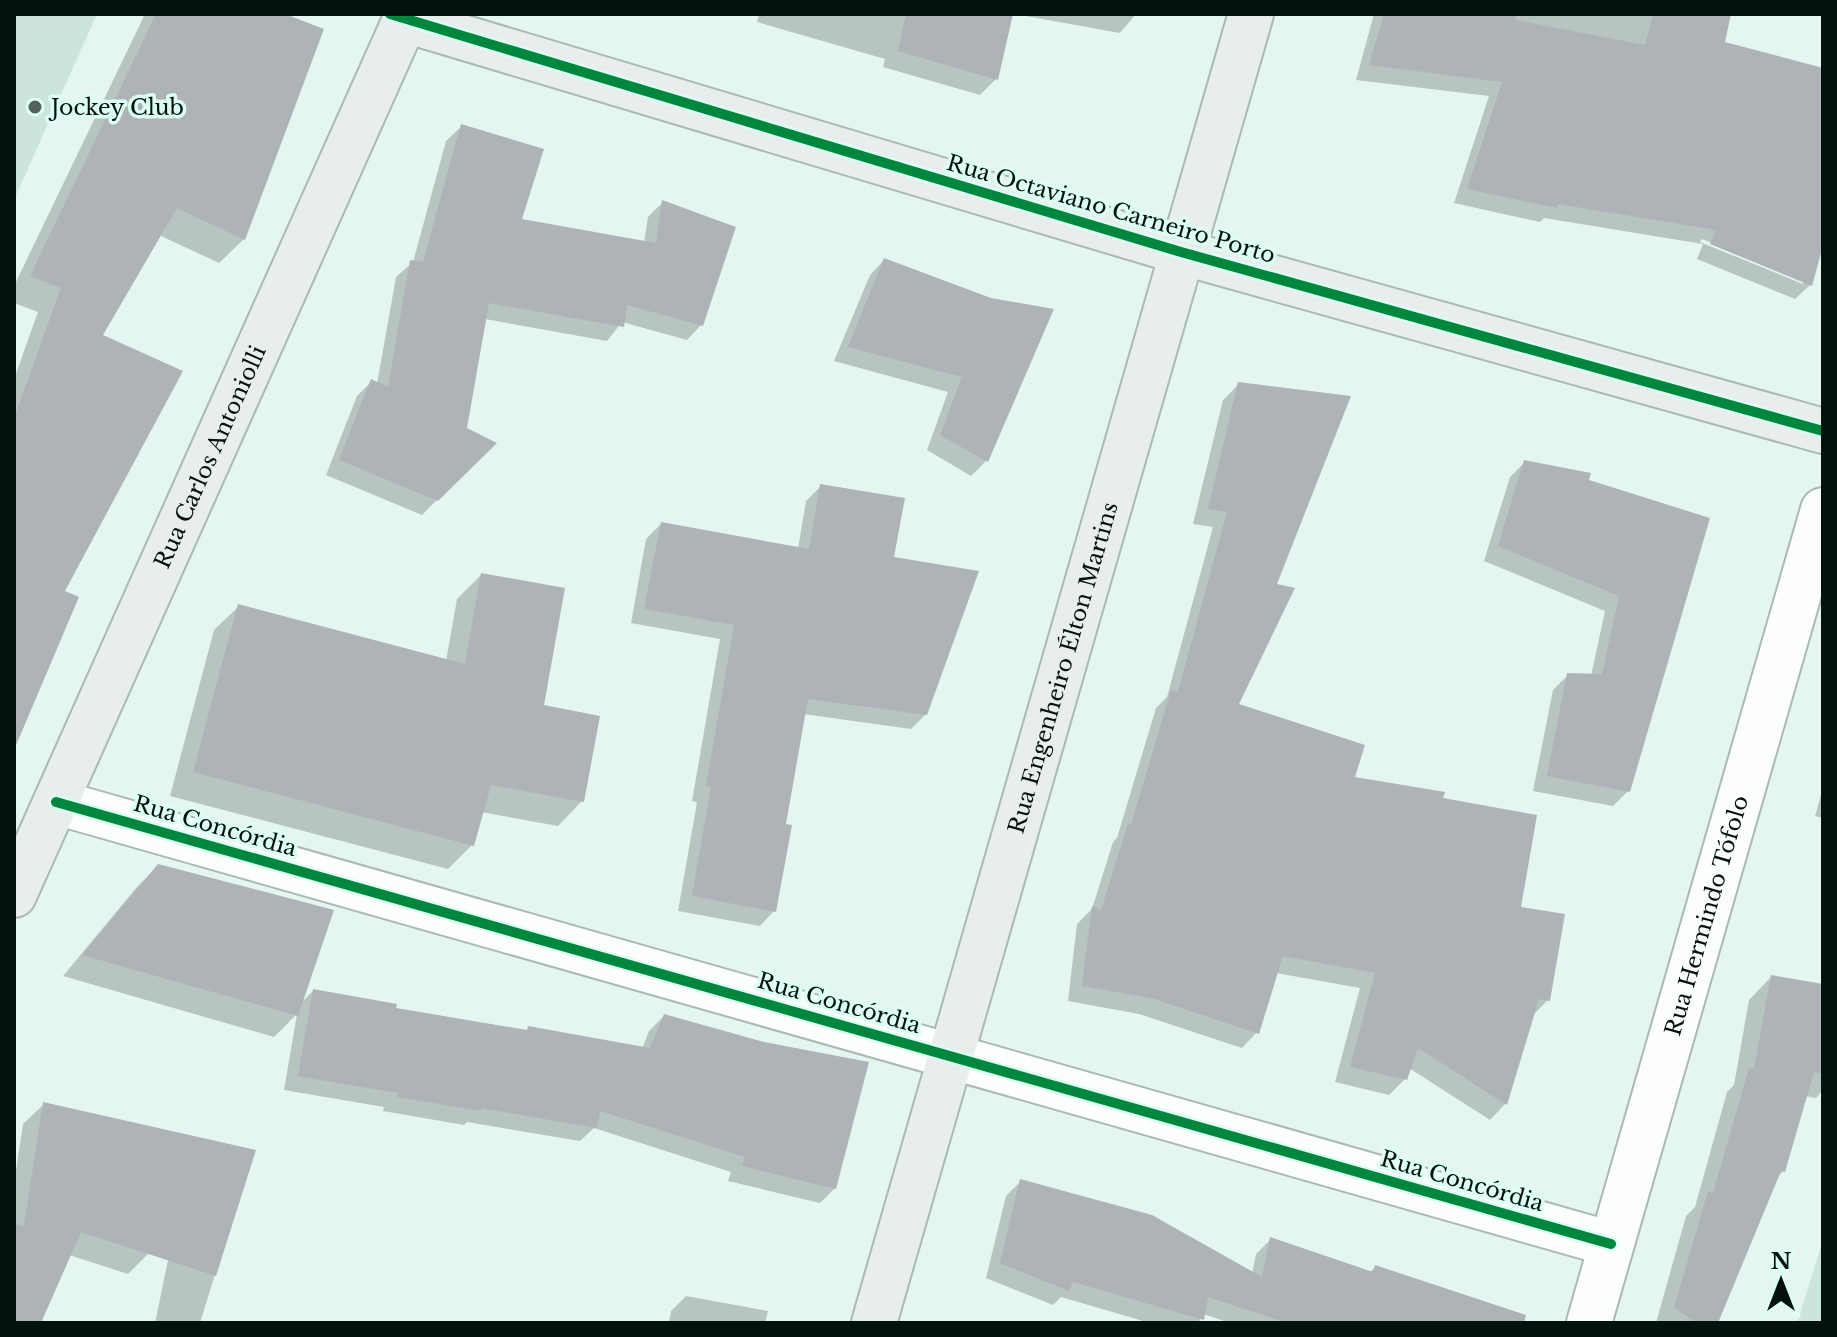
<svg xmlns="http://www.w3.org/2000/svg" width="1837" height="1337" viewBox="0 0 1837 1337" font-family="'Libre Baskerville',serif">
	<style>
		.green { fill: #cce5dc }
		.shadow { fill: #0003; fill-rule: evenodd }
		.building { fill: #adb3b7 }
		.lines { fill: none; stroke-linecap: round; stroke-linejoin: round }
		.street-casing { stroke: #aab9b4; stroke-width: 48 }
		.secondary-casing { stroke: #aab9b4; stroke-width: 48 }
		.street { stroke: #fbfefd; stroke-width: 44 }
		.secondary { stroke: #e7eeed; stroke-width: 44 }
		.cycleway-casing { stroke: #ddfef2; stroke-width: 15 }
		.cycleway { stroke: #00873e; stroke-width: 10 }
		.poi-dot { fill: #53625c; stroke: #ddfef2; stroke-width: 3 }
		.labels { text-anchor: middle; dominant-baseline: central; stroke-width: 7; stroke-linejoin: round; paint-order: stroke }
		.poi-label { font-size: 22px; fill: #04120d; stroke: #ddfef2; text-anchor: start }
		.street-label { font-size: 22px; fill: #04120d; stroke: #ddfef2 }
	</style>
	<rect width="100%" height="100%" fill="#e5f6f0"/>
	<path class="green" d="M14,14H97L14,200Z
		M1823,1240V1323H1797Z"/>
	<path class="shadow" d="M145,14H280L244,239L219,263L159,235L101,336L14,745V379L38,312L14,303V286Z
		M759,14H1011L996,79L980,95L883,67L885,59L757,22Z
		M1015,14H1136L1120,33Z
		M1374,14H1729L1723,43L1823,70V239L1810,285L1795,299L1697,259L1703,244L1544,218L1540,222L1454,203L1489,96L1356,80ZM1702,239L1803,280V284L1700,242Z
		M461,127L520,220L644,243L648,217L663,202L701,325L687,340L622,322L607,341L485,319L465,429L493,444L422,515L326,475L357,396L372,381L377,384L396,277L413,262L446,141Z
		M884,260L990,300L1051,310L986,461L971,476L927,450L948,392L834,361L870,275Z
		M1239,384L1274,586L1236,705L1353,778L1441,800L1518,908L1548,1000L1532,1016L1505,1104L1490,1120L1409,1068L1405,1079L1389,1095L1335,1082L1360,988L1276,973L1257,1032L1242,1048L1139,1014L1068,1001L1077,924L1092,909L1113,842L1117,838L1156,708L1167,697L1213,527L1193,524L1223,400Z
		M1525,462L1707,520L1628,791L1613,806L1533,791L1553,690L1568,675L1591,676L1605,611L1484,561L1510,477Z
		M821,486L892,559L926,714L911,729L803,714L784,825L774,911L760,926L678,911L697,802L692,801L720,639L631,623L646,539L661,524L798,549L806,501Z
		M481,575L582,801L558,826L481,812L472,845L448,869L170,796L214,630L239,606L446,661L457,599Z
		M1823,788V818L1815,816Z
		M158,866L299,1005L313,991L394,1009L642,1049L649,1031L664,1016L835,1188L820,1203L728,1181L731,1172L594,1128L580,1141L467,1122L464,1125L383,1111L384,1107L284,1090L297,1014L274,1037L63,976L136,888Z
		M1771,977L1823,986V1090L1816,1098L1805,1096L1783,1171L1776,1179L1716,1323H1656L1686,1216L1695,1207L1727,1092L1734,1085L1749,1000Z
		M44,1104L253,1151L200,1323H155L169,1255L148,1254L128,1274L69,1255L39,1323H14V1184L23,1124Z
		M1021,1181L1252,1274L1256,1254L1271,1239L1369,1273L1375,1267L1463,1323H1230L1203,1314L1198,1323H1150L1061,1297L1053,1305L986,1278L1006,1196Z
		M686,1296L768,1311L765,1323H669L671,1311Z"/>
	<path class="building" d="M156,14H285L324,29L245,240L177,208L103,335L183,371L65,591L79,597L14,750V418L61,288L30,276Z
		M906,14H1013L998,80L898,51Z
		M1384,14H1517L1515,20L1645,45L1653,14H1731L1725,42L1823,68V246L1812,286L1710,244L1716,230L1558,204L1557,208L1467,189L1502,82L1369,65Z
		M461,124L544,149L522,219L656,243L662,200L736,227L703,326L627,305L624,327L489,303L467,428L497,443L438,501L339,460L371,379L388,387L410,260L423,262Z
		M884,258L991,298L1054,309L988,462L940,435L962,377L848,347Z
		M1238,382L1351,396L1277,584L1295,588L1239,704L1365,745L1355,777L1445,792L1443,798L1537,815L1521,907L1565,914L1550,1001L1539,999L1507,1105L1418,1048L1407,1080L1350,1067L1375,973L1283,956L1259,1034L1155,999L1082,986L1092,906L1101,910L1128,824L1131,825L1171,690L1178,692L1227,512L1208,509Z
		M1524,460L1591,473L1589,480L1710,518L1630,792L1547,776L1567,673L1602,674L1619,596L1498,546Z
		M820,484L905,498L894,557L979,571L927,715L808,699L786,824L792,825L776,912L692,896L711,787L706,786L734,625L644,609L661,522L809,549Z
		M481,573L565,588L544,705L600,716L584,802L491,785L474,846L193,772L238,604L465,664Z
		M158,864L334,910L298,1016L82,955Z
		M1771,975L1823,984V1074L1814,1072L1785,1172L1781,1171L1718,1323H1698L1674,1308L1708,1191L1713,1193L1749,1068L1754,1069Z
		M313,989L397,1004L396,1008L527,1030L528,1026L650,1048L664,1014L764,1042L869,1062L836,1189L742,1166L745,1157L600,1111L597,1128L481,1108V1111L397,1097L398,1093L298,1076Z
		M43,1102L256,1150L216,1276L81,1232L41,1323H14V1224L24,1226Z
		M1020,1179L1152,1215L1262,1277L1270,1237L1373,1272L1375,1265L1526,1315L1524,1323H1288L1208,1297L1204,1320L1073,1282L1069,1291L1000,1263Z"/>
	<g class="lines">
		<g class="street-casing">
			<g id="street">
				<path d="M56,802L1611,1244"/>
				<path id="s1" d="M1589,1323L1823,510"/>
			</g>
		</g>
		<g class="secondary-casing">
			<g id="secondary">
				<path id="s2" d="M14,895L405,20L1181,252L1823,431"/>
				<path id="s3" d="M874,1323L1251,14"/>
			</g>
		</g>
		<use href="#street" class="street"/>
		<use href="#secondary" class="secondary"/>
		<g class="cycleway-casing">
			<path id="cycleway" d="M390,14L1181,252L1823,431
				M56,802L1611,1244"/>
		</g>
		<use href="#cycleway" class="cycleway"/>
	</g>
	<circle class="poi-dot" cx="35" cy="107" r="8"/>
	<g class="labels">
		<g class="poi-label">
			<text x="51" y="107">Jockey Club</text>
		</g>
		<g class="street-label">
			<text transform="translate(1111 209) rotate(16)">Rua Octaviano Carneiro Porto</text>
			<text stroke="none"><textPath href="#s2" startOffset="480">Rua Carlos Antoniolli</textPath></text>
			<text stroke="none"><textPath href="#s3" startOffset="682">Rua Engenheiro Élton Martins</textPath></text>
			<text transform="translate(215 826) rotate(16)">Rua Concórdia</text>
			<text stroke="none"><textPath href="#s1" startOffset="424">Rua Hermindo Tófolo</textPath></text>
			<text transform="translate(839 1003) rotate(16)">Rua Concórdia</text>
			<text transform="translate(1462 1181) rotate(16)">Rua Concórdia</text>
		</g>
	</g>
	<rect width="1837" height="1337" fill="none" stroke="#04120d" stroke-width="32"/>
	<g transform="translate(1781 1281)" stroke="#ddfef2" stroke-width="6" paint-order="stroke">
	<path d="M0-6L14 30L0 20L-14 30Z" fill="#04120d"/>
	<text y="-12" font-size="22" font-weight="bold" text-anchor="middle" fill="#04120d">N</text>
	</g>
</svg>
